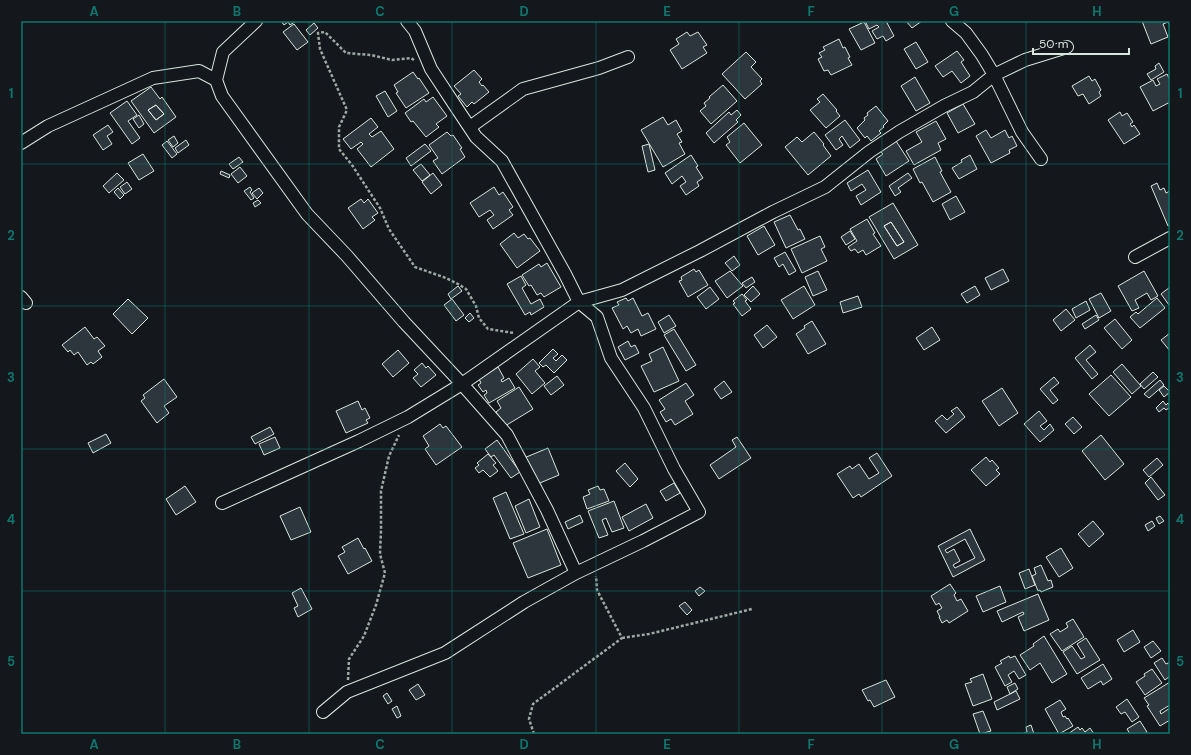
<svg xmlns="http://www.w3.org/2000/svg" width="1191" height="755" viewBox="0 0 1191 755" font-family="'DM Sans',sans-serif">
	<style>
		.building { fill: #2c363c; stroke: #d8e6dc; fill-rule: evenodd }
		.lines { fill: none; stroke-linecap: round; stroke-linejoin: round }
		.street-casing { stroke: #d8e6dc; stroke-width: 14 }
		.path { stroke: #9da8a2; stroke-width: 2.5; stroke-dasharray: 3 2; stroke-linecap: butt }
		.street { stroke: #14181c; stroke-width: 12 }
		.grid { fill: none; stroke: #0f766e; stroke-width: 1; stroke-opacity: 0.55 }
		.neatline { fill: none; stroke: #0f766e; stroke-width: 1.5 }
		.grid-label { font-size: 13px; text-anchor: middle; font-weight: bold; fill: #0f766e }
	</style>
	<rect width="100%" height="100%" fill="#14181c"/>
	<path class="building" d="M281,21H296L290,25L288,22L284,25Z
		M865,21H886L894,36L886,41L883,36L877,39L872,31L879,27L877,25L869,29Z
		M906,21H922L912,28Z
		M1142,21H1170V26L1168,22L1163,24L1168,37L1151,44Z
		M864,22L875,43L861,50L849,29Z
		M314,23L318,28L310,35L306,30Z
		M294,24L308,42L297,50L283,32Z
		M687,32L690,36L698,32L707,45L703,47L707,53L682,69L670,50L679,44L676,39Z
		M839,39L843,48L845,47L850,57L848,58L852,65L831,75L828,70L824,71L818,59L822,57L819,53L825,50L823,47Z
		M916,42L928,62L916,69L904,49Z
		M957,51L964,60L961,62L970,76L961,83L952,71L943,77L935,66Z
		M746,52L756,62L751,67L762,79L760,81L762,84L745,99L722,74Z
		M1159,63L1164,72L1151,80L1147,74L1156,69L1155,66Z
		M474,70L482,79L479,82L482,86L483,85L489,92L474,104L472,102L467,107L458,96L461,94L454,86Z
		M413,72L418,79L419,78L429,93L406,108L396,93L398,92L394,85Z
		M1167,74L1170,80V102L1153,111L1140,87L1153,80L1156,86L1160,84L1157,79Z
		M1089,76L1092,81L1095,79L1101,90L1099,92L1101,96L1089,104L1083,94L1078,96L1072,86Z
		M915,77L930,103L916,111L901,86Z
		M723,85L737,101L711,124L700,111L706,106L704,103L710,98L709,97Z
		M151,87L160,99L162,97L176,117L154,133L131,101ZM156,105L164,114L156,120L148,110Z
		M385,91L397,111L388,117L376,96Z
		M823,94L837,110L836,111L840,116L826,128L810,110L820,102L817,99Z
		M433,97L447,116L436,124L439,127L426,137L413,121L411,122L405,113L424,99L426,102Z
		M127,101L137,115L128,121L140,138L132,144L110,113Z
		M963,104L975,124L958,133L947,113Z
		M156,105L164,114L156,120L148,110Z
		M876,106L888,121L883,126L884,127L879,131L881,133L871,141L867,136L865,138L857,128L865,120L864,118L868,115L867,113Z
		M737,110L741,115L736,120L738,122L714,143L706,133L729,112L731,115Z
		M1120,112L1122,116L1127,113L1133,122L1130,124L1132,127L1134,125L1140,134L1124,144L1108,120Z
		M139,115L144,124L139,128L133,119Z
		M663,117L668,125L676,120L682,131L677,134L682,142L679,143L685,154L663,167L641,130Z
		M371,118L378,127L369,134L372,137L381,131L394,149L371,167L357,149L363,144L361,142L351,149L343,139Z
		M845,120L860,140L850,148L842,136L839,139L843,145L836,150L825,135Z
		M936,121L946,139L938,143L941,150L914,165L906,151L922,142L916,132Z
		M744,123L762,145L740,163L726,145L730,142L727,137Z
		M108,125L113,132L107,136L112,144L103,150L93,135Z
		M986,130L991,138L1005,130L1009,138L1012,136L1017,146L1009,150L1010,153L991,163L976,136Z
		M447,132L451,136L453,135L462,148L460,149L465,157L442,174L433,161L438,158L429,145Z
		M814,132L824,144L823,145L831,156L808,175L785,147L797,137L802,142Z
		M174,136L178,143L173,147L168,140Z
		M186,140L189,145L178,153L175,148Z
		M167,141L177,154L172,158L162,145Z
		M896,141L909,161L886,176L876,159L883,154L880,151Z
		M425,144L431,151L411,166L406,158Z
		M649,144L655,170L648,172L642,146Z
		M143,154L154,171L139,180L128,163Z
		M691,155L698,166L696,167L703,178L697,182L699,186L686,195L680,186L686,182L682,176L672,184L665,173Z
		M970,155L977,169L959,179L952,168L962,162L961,160Z
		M239,157L243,162L233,169L229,164Z
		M935,157L942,171L940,172L951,192L933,202L922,182L920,183L913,169Z
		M421,164L430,175L422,181L413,170Z
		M240,167L247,176L238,183L231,174Z
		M868,170L881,192L861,205L856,196L866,190L862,184L851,191L847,183Z
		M221,171L230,175L229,178L220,174Z
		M117,173L124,180L109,193L103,186Z
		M433,173L442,185L431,194L422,182Z
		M908,173L912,178L898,188L901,192L895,196L889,186Z
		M127,182L132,189L125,194L120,187Z
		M1157,183L1160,190L1164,188L1166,193L1170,191V225L1168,226L1151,186Z
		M250,187L252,190L250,192L254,198L251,200L244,191Z
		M494,187L499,195L503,192L513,207L509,210L513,215L493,229L487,220L494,215L490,210L479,217L470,203Z
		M118,188L124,195L120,199L114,192Z
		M259,188L263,193L257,199L252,193Z
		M956,196L965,212L950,220L942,204Z
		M361,199L364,203L368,199L378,213L372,217L375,220L363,229L348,208Z
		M258,200L261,203L255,207L253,203Z
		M893,203L918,245L894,259L869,217ZM891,222L904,242L897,246L884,226Z
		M790,215L798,230L800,229L805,239L786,248L774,222Z
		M867,219L875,233L873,234L881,246L866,255L863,250L858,253L855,249L851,251L848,247L857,241L850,229Z
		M891,222L904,242L897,246L884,226Z
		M764,226L775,245L758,255L747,236Z
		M850,231L855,239L846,245L841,237Z
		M514,233L518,238L524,234L528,239L530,238L540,251L517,268L500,244Z
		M820,236L825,247L821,249L827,261L802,273L791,249Z
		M785,252L796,271L789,275L783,264L779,267L774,258Z
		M734,256L740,265L732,271L725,263Z
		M547,263L561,287L544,297L541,293L537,295L531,285L529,286L522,275L539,264L541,267Z
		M694,269L696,272L699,270L708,285L688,297L679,281L682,280L681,277Z
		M1003,269L1009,281L991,290L985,278Z
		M730,271L743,286L727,298L715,281Z
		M818,271L827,290L813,296L805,277Z
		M1144,271L1158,296L1151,300L1147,293L1135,300L1139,308L1132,311L1118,286Z
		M521,276L526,285L522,288L531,304L540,299L544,307L531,315L530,312L525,315L507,284Z
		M752,277L755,282L746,288L742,283Z
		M458,286L462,291L451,299L448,294Z
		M753,286L760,294L751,302L744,295Z
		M804,286L815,305L793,319L781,300Z
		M975,286L980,295L967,303L961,294Z
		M710,287L719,299L706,309L697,297Z
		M1170,287V304L1169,305L1161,294Z
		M1101,293L1111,311L1099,318L1089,299Z
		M742,294L747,300L745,301L751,309L742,316L733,304L735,303L733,301Z
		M858,296L862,307L843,313L840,302Z
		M626,298L628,301L633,298L642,316L648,313L656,329L641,336L638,329L631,333L627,326L623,329L612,308L619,305L617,302Z
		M1157,298L1165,308L1140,328L1130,317L1136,312L1138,314Z
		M128,299L148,318L132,334L113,314Z
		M452,299L464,315L456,321L444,305Z
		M1086,301L1090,310L1076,318L1072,309Z
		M1066,309L1075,320L1061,331L1053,320Z
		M470,313L474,318L469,322L465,318Z
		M669,315L676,326L664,333L658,322Z
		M1096,315L1099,320L1085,329L1082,324Z
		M1115,319L1132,340L1122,349L1104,328Z
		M812,321L826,344L808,354L796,334L805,328L804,326Z
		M767,325L777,337L763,348L754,335Z
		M85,327L94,339L97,337L105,346L98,351L102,357L93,364L91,362L87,365L78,352L74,355L70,350L68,352L62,345Z
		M932,327L940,340L924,350L916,338Z
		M674,329L696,365L686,371L664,335Z
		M1170,333V351L1161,340Z
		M628,341L631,347L635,345L639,353L625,360L618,347Z
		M1090,345L1096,352L1086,360L1098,374L1092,379L1075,358Z
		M663,347L679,381L654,392L641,366L652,361L649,354Z
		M553,349L558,354L553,358L556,361L562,355L567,360L554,373L546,365L543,367L539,363Z
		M398,350L409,363L393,377L382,364Z
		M533,359L540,367L535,371L545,383L532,394L516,374Z
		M422,363L426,368L428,366L436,375L421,387L413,378L418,374L414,370Z
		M1122,364L1141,386L1132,394L1113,372Z
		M498,367L504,378L501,380L502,382L509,378L515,388L489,403L484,395L487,393L486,390L483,392L478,385L481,383L479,379Z
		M1153,372L1158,377L1144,389L1140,384Z
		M1111,375L1131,397L1109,416L1089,394Z
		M557,376L564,385L551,395L544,386Z
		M1054,377L1059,383L1050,390L1058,400L1053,404L1040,389Z
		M164,379L177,397L164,406L169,413L157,423L141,401L145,398L143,395Z
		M1160,380L1164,385L1149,398L1144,394Z
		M724,381L732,392L721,399L714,389Z
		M686,383L694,395L685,401L693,414L675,425L671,419L666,422L660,412L665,409L659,400Z
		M1164,386L1170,392L1164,397L1159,390Z
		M519,387L533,409L505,426L496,412L501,408L497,401Z
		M1002,388L1018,413L999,426L982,401Z
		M358,401L362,410L365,408L370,418L366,420L368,423L346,433L336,411Z
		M1163,401L1166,405L1168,403L1170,407L1166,410L1164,408L1159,412L1156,408Z
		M957,407L965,417L946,433L935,421L942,415L947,420L954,414L951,411Z
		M1039,411L1047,421L1040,426L1044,430L1050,424L1054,430L1040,442L1024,424Z
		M1073,417L1082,427L1074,434L1065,424Z
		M440,424L443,428L446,426L462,447L436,465L425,449L429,446L423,436Z
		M270,427L274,434L255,444L251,437Z
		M106,434L111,443L93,453L88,443Z
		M1101,435L1124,464L1105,480L1082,451Z
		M275,437L280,448L264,455L259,444Z
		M737,437L751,458L719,479L710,465L736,447L732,440Z
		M497,440L520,472L511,478L494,455L491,457L485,449Z
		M548,448L559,475L535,485L524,458Z
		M877,453L892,476L861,497L859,494L853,498L837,474L850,466L852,469L859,464L869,479L879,473L869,458Z
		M488,454L496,463L493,465L498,471L490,477L483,470L479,473L475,468L479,465L477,463Z
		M986,457L990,462L992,460L999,468L996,470L1000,474L986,486L971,470Z
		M1157,458L1163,465L1149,477L1143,470Z
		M625,463L638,479L630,487L616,471Z
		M1151,477L1165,495L1158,500L1145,483Z
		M674,483L680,493L666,501L660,491Z
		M185,486L196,502L176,515L166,499Z
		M598,486L600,490L604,489L609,501L587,509L583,497L590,494L588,490Z
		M506,492L524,534L510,539L493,498Z
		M529,499L540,527L526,533L515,506Z
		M614,501L624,528L612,532L606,518L602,520L608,535L599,538L588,511Z
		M646,504L653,518L629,531L622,517Z
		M300,507L311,532L291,540L280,516Z
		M580,515L583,522L568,529L565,522Z
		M1160,516L1164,521L1159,524L1156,518Z
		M1093,521L1104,534L1089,547L1078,534Z
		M1152,521L1155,526L1148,531L1145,525Z
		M547,529L561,565L528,578L513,543Z
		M970,529L985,560L953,577L938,546Z
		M358,538L364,549L365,548L372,561L348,574L338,556L345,552L342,547Z
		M965,539L975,558L955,568L953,565L960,561L954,549L947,553L945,550Z
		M1061,548L1073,568L1059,577L1046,557Z
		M1041,565L1048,581L1051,580L1053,587L1041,592L1040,590L1038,591L1032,576L1036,574L1034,568Z
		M1029,569L1035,585L1025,589L1019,573Z
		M950,584L956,593L954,595L957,601L961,599L968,611L949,623L947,620L942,623L939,617H940L937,611L942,608L939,603L936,605L931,596Z
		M1000,586L1006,602L983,612L976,596Z
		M700,587L705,591L699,596L695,591Z
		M301,588L312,609L298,617L294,608L298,606L292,593Z
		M1038,594L1049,620L1024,631L1018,617L1024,614L1023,612L1002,622L997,611Z
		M685,602L692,610L687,615L679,606Z
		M1073,619L1084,637L1062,651L1050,634L1058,629L1060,632L1068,627L1066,623Z
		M1133,630L1140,642L1124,652L1117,640Z
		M1044,636L1067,674L1052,683L1040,663L1030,670L1020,655L1034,646L1033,644Z
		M1086,638L1100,660L1077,674L1063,652L1072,646L1081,659L1085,657L1077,644Z
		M1153,641L1161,651L1151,658L1144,647Z
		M1009,656L1010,658L1015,656L1026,675L1019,679L1014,671L1008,675L1012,682L1005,686L995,667L1002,663L1000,661Z
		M1162,658L1166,664L1170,662V676L1165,680L1154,663Z
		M1103,664L1112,679L1103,685L1101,681L1088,689L1081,678Z
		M1152,669L1162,683L1145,695L1136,682L1145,676L1144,674Z
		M983,674L992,699L973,706L965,684L972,682L970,679Z
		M886,680L895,697L874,707L870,700L868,701L862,690Z
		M1170,682V705L1160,711L1161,714L1170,708V720L1160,726L1147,706L1149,705L1144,698Z
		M1015,683L1018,689L1010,694L1007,687Z
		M418,684L425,695L416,700L409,690Z
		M1016,691L1020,699L997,710L994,702Z
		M387,693L392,701L388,704L383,696Z
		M1127,699L1139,717L1132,722L1125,712L1121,714L1116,707Z
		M1060,700L1066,709L1061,712L1063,717L1065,716L1067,719L1068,718L1073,726L1059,734L1045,709Z
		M397,706L401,716L397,718L392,709Z
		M983,711L991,731L980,734L973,714Z
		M1140,721L1147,732L1144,734H1130L1127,729Z
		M1031,725L1034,734H1022L1027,732L1026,727Z
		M1078,727L1080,730L1082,728L1085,732L1090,728L1094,734H1068Z"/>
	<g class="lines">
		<g class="street-casing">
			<path id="street" d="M256,21L223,52L216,80L222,96L307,214L347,256L404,322L462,384L507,435L547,510L576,573
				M952,21L966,33L982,55L994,75L1022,132L1041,159
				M470,127L523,89L599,68L628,57
				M21,143L48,126L153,78L199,71L216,80
				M1135,257L1170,238
				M21,297L26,303
				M222,503L359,441L408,417L462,384L579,302L622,290L700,251L773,212L825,187L869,152L899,132L944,106L973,92L994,75L1025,60L1067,47
				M323,712L347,692L445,653L524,602L576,573L643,541L699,512L674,469L644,408L611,358L597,317L579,302L565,274L502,161L476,137L456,107L431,69L415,31L407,21"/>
		</g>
		<path class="path" d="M414,60L411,58L392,60L371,55L346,53L325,32L318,33L320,49L347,110L339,127V149L352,165L365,185L380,208L389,229L415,267L446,278L458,284L466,289L476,306L479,318L488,329L514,333
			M622,638L649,634L752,609
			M348,680L349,659L364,636L376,605L385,573L380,554L381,530V491L389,456L399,435
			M534,734L529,719L533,704L622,638L597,590L596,576"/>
		<use href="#street" class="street"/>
	</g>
	<path class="grid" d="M165,21V734M309,21V734M452,21V734M596,21V734M739,21V734M882,21V734M1026,21V734M21,164H1170M21,306H1170M21,449H1170M21,591H1170"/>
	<rect width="1191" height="755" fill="none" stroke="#14181c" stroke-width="44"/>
	<path d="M1033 48v6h96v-6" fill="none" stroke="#d8e6dc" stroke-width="2"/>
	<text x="1039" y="48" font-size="12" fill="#d8e6dc" stroke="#14181c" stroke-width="3" paint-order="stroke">50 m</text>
	<rect x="22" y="22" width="1147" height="711" class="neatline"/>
	<g class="grid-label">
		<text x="94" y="16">A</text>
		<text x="237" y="16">B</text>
		<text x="380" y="16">C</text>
		<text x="524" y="16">D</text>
		<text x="667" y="16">E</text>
		<text x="811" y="16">F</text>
		<text x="954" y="16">G</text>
		<text x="1097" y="16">H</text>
		<text x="11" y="98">1</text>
		<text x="1180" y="98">1</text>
		<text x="11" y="240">2</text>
		<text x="1180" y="240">2</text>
		<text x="11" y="382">3</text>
		<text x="1180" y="382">3</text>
		<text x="11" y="524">4</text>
		<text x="1180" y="524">4</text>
		<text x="11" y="666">5</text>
		<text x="1180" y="666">5</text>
		<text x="94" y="749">A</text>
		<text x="237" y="749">B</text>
		<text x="380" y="749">C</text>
		<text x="524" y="749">D</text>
		<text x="667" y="749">E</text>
		<text x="811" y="749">F</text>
		<text x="954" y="749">G</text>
		<text x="1097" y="749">H</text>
	</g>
</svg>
